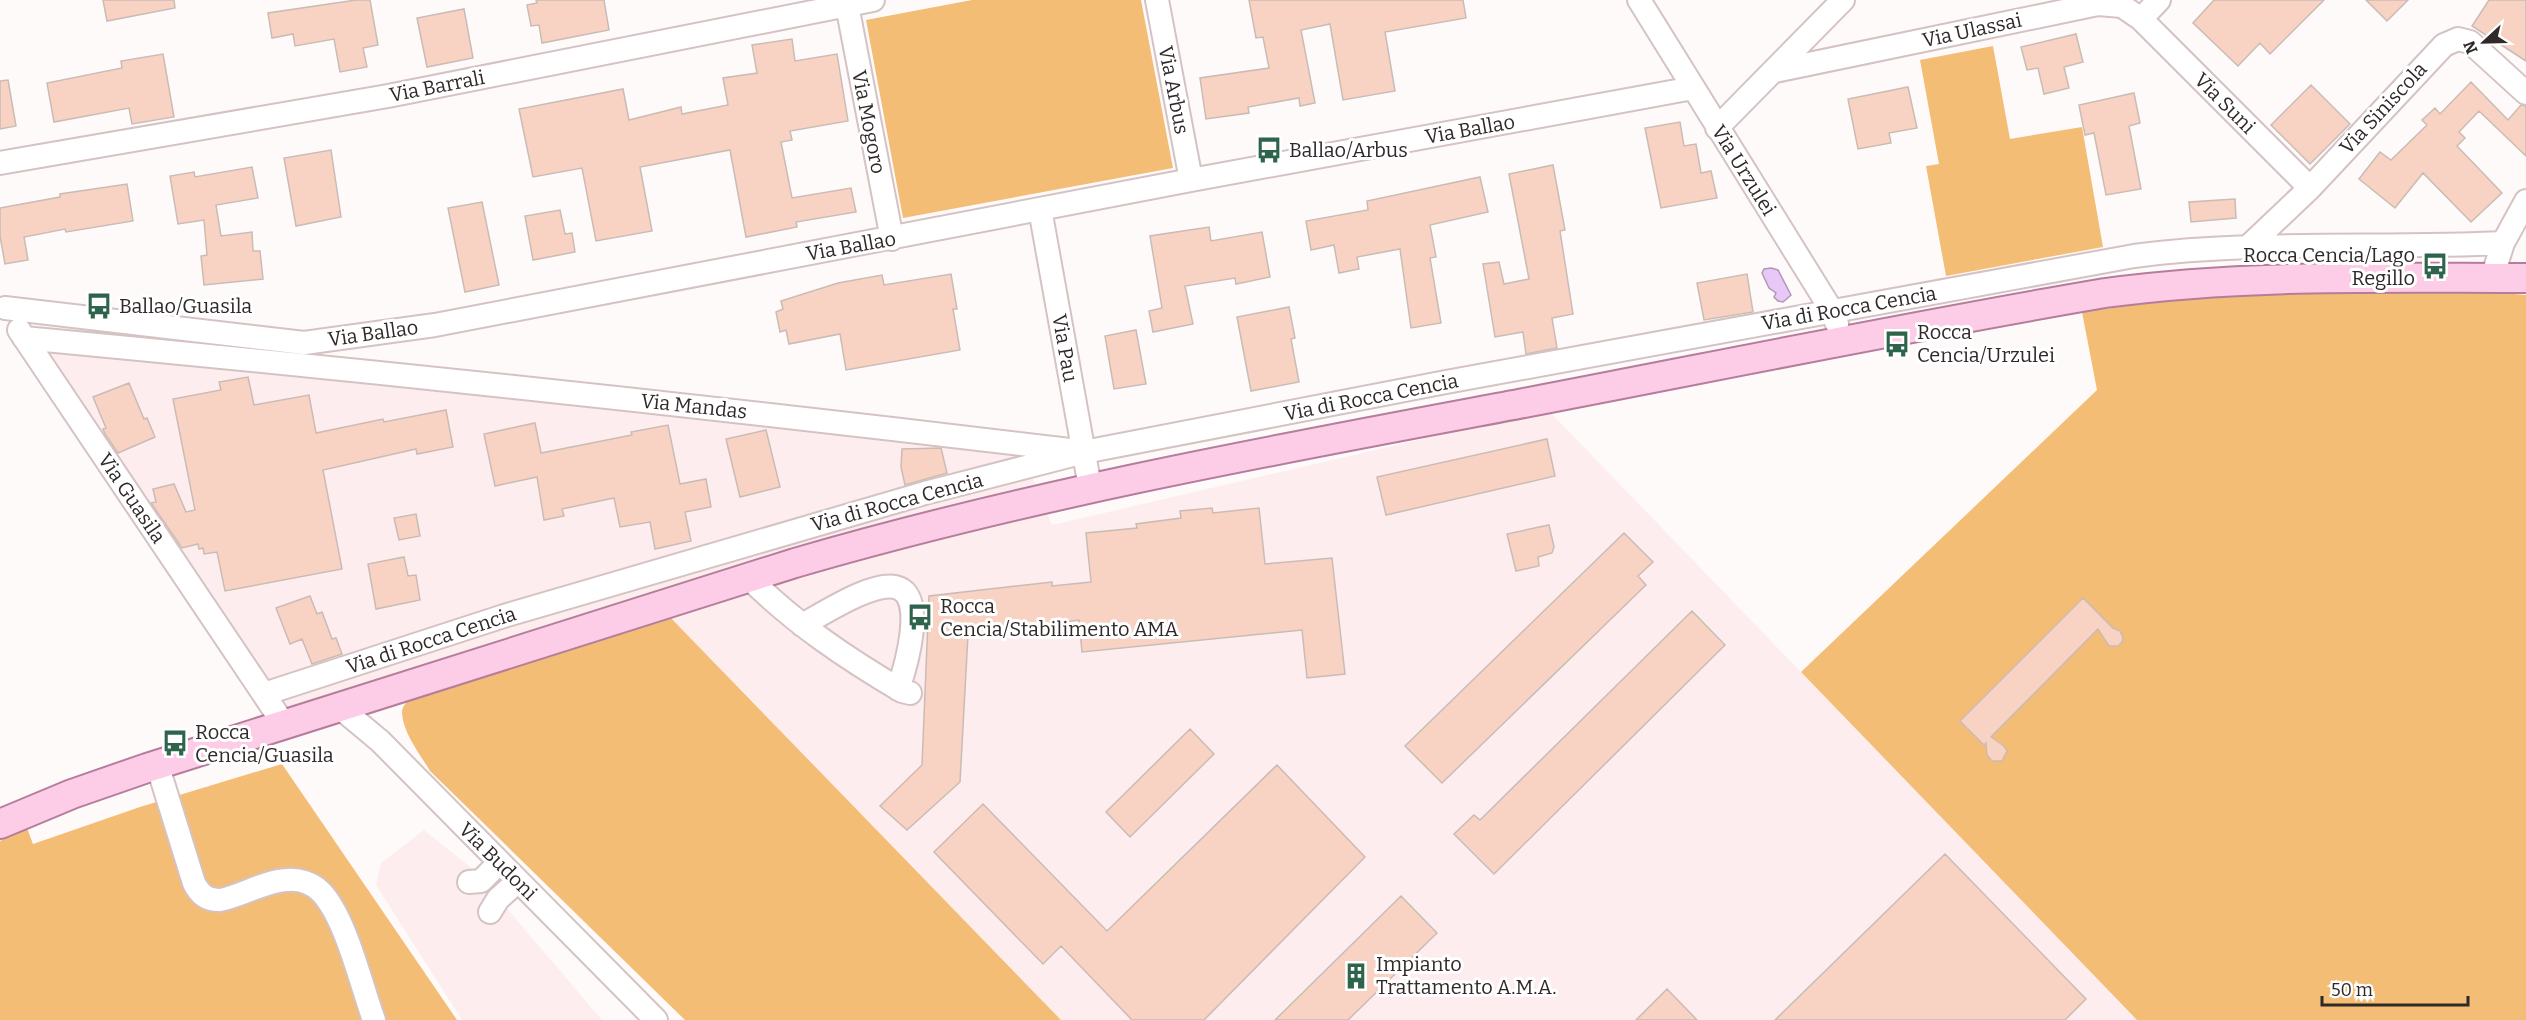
<svg xmlns="http://www.w3.org/2000/svg" width="2526" height="1020" viewBox="0 0 2526 1020" font-family="Bitter,serif">
	<style>
		.built { fill: #feedee }
		.green { fill: #f3bd75 }
		.water { fill: #e8c8f6; stroke: #b198b8; stroke-width: 1.5 }
		.building { fill: #f8d3c3; stroke: #cbbbb5; stroke-width: 1.5 }
		.lines { fill: none; stroke-linecap: round; stroke-linejoin: round }
		.minor-casing { stroke: #d5c3c4; stroke-width: 26 }
		.major-casing { stroke: #b47e9b; stroke-width: 32 }
		.minor { stroke: #fff; stroke-width: 22 }
		.major { stroke: #fdcde8; stroke-width: 28 }
		.labels { text-anchor: middle; dominant-baseline: central; stroke-width: 6; stroke-linejoin: round; paint-order: stroke }
		.street-label { font-size: 20px; fill: #302929; stroke: #fff }
		.poi-label { font-size: 20px; fill: #302929; stroke: #fff; text-anchor: start }
	</style>
	<rect width="100%" height="100%" fill="#fefafa"/>
	<path class="built" d="M37,348L1022,451L1052,525L1548,410L2137,1020H1061L667,614L300,731Z
		M424,830L474,870L602,1020H462L376,885L381,863Z"/>
	<path class="green" d="M972,0H1141L1173,168L903,218L866,20Z
		M1993,46L2010,139L2082,127L2103,247L1946,276L1926,166L1939,164L1920,60Z
		M2221,293H2503L2526,295V1020H2137L1801,672L2097,390L2082,312Z
		M667,614L1061,1020H685L430,771C420,754 403,733 402,713C402,706 407,701 412,697Z
		M282,764L457,1020H0V841L27,828L33,844L140,807Z"/>
	<path class="water" d="M1771,268L1778,270L1791,295L1783,302L1778,301L1774,297L1776,293L1769,288L1762,273L1764,269Z"/>
	<path class="building" d="M103,0H174L175,8L107,21Z
		M356,0H370L378,45L363,48L367,67L340,72L334,39L295,46L293,34L272,38L268,13Z
		M536,0H604L609,30L542,43L539,25L531,26L527,5L537,3Z
		M1249,0H1463L1466,18L1385,32L1395,91L1343,100L1330,24L1301,30L1315,103L1300,106L1299,98L1248,107L1249,113L1206,119L1200,78L1269,68L1263,37L1256,38Z
		M2214,0H2324L2270,54L2260,43L2238,66L2193,23Z
		M2366,0H2408L2387,21Z
		M2489,0H2526V61L2472,26Z
		M464,9L473,58L427,67L417,18Z
		M2076,34L2083,62L2064,67L2069,88L2044,94L2038,68L2027,70L2021,47Z
		M792,39L795,61L837,54L848,121L790,131L792,140L781,142L792,198L851,188L856,212L796,222L797,227L746,237L730,150L640,167L652,231L596,241L582,168L533,177L519,109L623,89L629,120L681,107L682,114L728,105L723,78L757,73L752,45Z
		M163,54L174,117L132,124L129,108L54,122L47,83L122,68L121,61Z
		M8,80L16,126L0,129V81Z
		M2471,82L2508,120L2521,105L2526,106V156L2479,111L2459,132L2465,138L2457,146L2502,193L2471,222L2423,173L2395,208L2359,179L2380,152L2391,160L2427,125L2422,120L2435,108L2440,114Z
		M2311,85L2350,124L2310,164L2271,125Z
		M1908,87L1917,128L1889,133L1891,143L1858,149L1848,99Z
		M2134,93L2140,123L2129,126L2141,189L2106,195L2094,133L2085,135L2079,105Z
		M1680,122L1684,146L1696,144L1701,173L1711,171L1717,198L1661,208L1645,128Z
		M331,150L341,217L296,226L284,158Z
		M1553,165L1565,230L1560,231L1573,314L1552,318L1557,348L1526,354L1523,332L1495,337L1483,264L1499,262L1504,284L1529,279L1509,174Z
		M252,167L258,198L216,205L221,236L252,232L253,251H260L263,279L204,285L201,256L207,255L204,220L178,224L170,176L194,172L195,177Z
		M1480,177L1488,212L1430,225L1436,257L1430,258L1441,323L1411,328L1400,249L1357,257L1359,269L1339,273L1334,245L1311,250L1306,221L1368,210L1367,201Z
		M127,184L133,221L66,232L65,229L24,237L28,260L5,264L0,236V208L60,197V194Z
		M2235,199L2236,218L2191,222L2189,202Z
		M482,202L499,285L465,292L448,208Z
		M560,210L565,234L572,233L575,252L533,260L525,216Z
		M1209,227L1211,241L1262,232L1270,277L1236,284L1235,278L1185,286L1193,324L1153,332L1149,311L1162,308L1150,236Z
		M951,274L957,309H953L960,350L846,370L840,334L789,344L786,330L780,332L776,312L783,309L781,301L838,283L882,275L884,285Z
		M1747,274L1753,312L1704,320L1697,283Z
		M1289,307L1295,338L1291,339L1299,382L1251,391L1237,317Z
		M1136,330L1146,384L1114,389L1105,336Z
		M248,377L254,405L309,395L316,433L383,419L384,422L446,410L453,447L417,454L416,449L323,470L342,569L225,591L217,552L204,554L203,548L199,549L198,544L182,548L151,503L156,502L153,489L174,484L186,512L195,510L173,399L221,390L219,382Z
		M129,383L144,419L147,418L155,437L118,453L105,434L103,429L106,428L93,397Z
		M535,423L541,453L632,435L631,432L668,425L680,484L706,479L711,507L685,512L691,541L655,549L650,522L620,527L614,498L562,509L564,516L544,520L537,477L495,486L484,434Z
		M766,430L780,487L740,497L726,439Z
		M1547,439L1555,476L1386,515L1377,477Z
		M941,448L947,473L905,485L901,467L902,449Z
		M1212,508L1213,513L1259,508L1265,564L1332,558L1345,674L1307,678L1302,630L1082,652L1079,620L968,635L960,782L907,830L880,806L922,765L929,596L1052,582V586L1091,582L1086,533L1137,528L1136,524L1181,518L1180,511Z
		M416,514L420,536L399,540L394,518Z
		M1549,525L1554,547L1552,553L1538,557L1539,566L1516,571L1507,534Z
		M1624,533L1653,562L1638,576L1646,585L1442,783L1405,746Z
		M404,557L408,576L416,575L420,600L376,609L368,564Z
		M310,596L317,614L322,612L332,639L336,638L342,654L312,664L302,639L290,644L276,608Z
		M2083,598L2113,628L2120,631L2123,638L2122,642L2118,646H2109L2098,629L1991,737L2004,746L2007,751L2002,761H1992L1987,755L1986,743L1984,745L1960,721Z
		M1692,611L1725,645L1494,874L1454,834L1474,815L1480,820Z
		M1190,729L1214,754L1130,837L1106,812Z
		M1277,765L1365,857L1204,1020H1132L1061,946L1043,964L934,852L983,804L1107,931Z
		M1945,854L2086,999L2065,1020H1775Z
		M1401,896L1437,933L1348,1020H1275Z
		M1667,989L1697,1020H1636Z"/>
	<g class="lines">
		<g class="minor-casing">
			<path id="minor" d="M1157,0L1191,180
				M1639,0L1832,311L1837,324
				M847,5L892,239
				M2141,19L2310,188
				M1775,71L2098,4L2122,6L2141,19L2159,0
				M1717,128L1843,0
				M0,163L388,96L873,0
				M1040,209L1090,487
				M2250,245L2310,188L2444,45L2458,39L2470,42L2526,93
				M2492,278L2503,243L2526,201
				M5,308L304,343L435,325L1191,180L1693,88
				M19,330L283,723
				M24,338C374,371 722,408 1070,450
				M748,577C794,623 846,658 902,691L910,693
				M802,625C823,614 871,582 895,587C928,594 905,669 898,689
				M264,694L504,616L925,493L1084,452L1446,382L2134,256C2257,240 2380,249 2503,243
				M338,706L380,741L656,1020
				M157,764L194,883C200,895 207,900 220,900C242,896 264,881 287,880C299,879 312,883 321,892C346,918 361,985 374,1020
				M469,882L481,881L499,863
				M490,912L498,899L518,881"/>
		</g>
		<g class="major-casing">
			<path id="major" d="M0,824L72,794L147,768L795,563C1035,493 1279,449 1524,403C1717,366 1911,326 2105,293C2245,274 2385,278 2526,278"/>
		</g>
		<use href="#minor" class="minor"/>
		<use href="#major" class="major"/>
	</g>
	<defs>
		<g id="bus-bare" transform="scale(2.07)"><path d="M-5-6H5V4H4V6H2V4H-2V6H-4V4H-5ZM-3.5-4V0h7V-4ZM-3.5 1.2v1.5H-2V1.2ZM2 1.2v1.5H3.5V1.2Z" fill="#2d644b" stroke="#fff" stroke-width="2.5" paint-order="stroke"/></g>
		<g id="building-bare" transform="scale(2.07)"><path d="M-4-6H4V6H1V3H-1V6H-4ZM-2.5-4.3h1.7v1.8h-1.7ZM.8-4.3h1.7v1.8H.8ZM-2.5-1h1.7V.8h-1.7ZM.8-1h1.7V.8H.8Z" fill="#2d644b" stroke="#fff" stroke-width="2.5" paint-order="stroke"/></g>
	</defs>
	<g fill-rule="evenodd">
		<use href="#bus-bare" x="1269" y="150"/>
		<use href="#bus-bare" x="2435" y="266"/>
		<use href="#bus-bare" x="99" y="306"/>
		<use href="#bus-bare" x="1897" y="344"/>
		<use href="#bus-bare" x="920" y="617"/>
		<use href="#bus-bare" x="175" y="743"/>
		<use href="#building-bare" x="1356" y="976"/>
	</g>
	<g class="labels">
		<g class="street-label">
			<text transform="translate(1972 30) rotate(-12)">Via Ulassai</text>
			<text transform="translate(437 86) rotate(-11)">Via Barrali</text>
			<text transform="translate(1174 90) rotate(79)">Via Arbus</text>
			<text transform="translate(2225 103) rotate(45)">Via Suni</text>
			<text transform="translate(2383 108) rotate(-47)">Via Siniscola</text>
			<text transform="translate(869 122) rotate(79)">Via Mogoro</text>
			<text transform="translate(1470 129) rotate(-10)">Via Ballao</text>
			<text transform="translate(1744 170) rotate(58)">Via Urzulei</text>
			<text transform="translate(851 246) rotate(-10)">Via Ballao</text>
			<text transform="translate(1849 308) rotate(-10)">Via di Rocca Cencia</text>
			<text transform="translate(373 333) rotate(-8)">Via Ballao</text>
			<text transform="translate(1065 348) rotate(80)">Via Pau</text>
			<text transform="translate(1371 397) rotate(-11)">Via di Rocca Cencia</text>
			<text transform="translate(694 406) rotate(6)">Via Mandas</text>
			<text transform="translate(132 498) rotate(56)">Via Guasila</text>
			<text transform="translate(897 502) rotate(-15)">Via di Rocca Cencia</text>
			<text transform="translate(431 640) rotate(-18)">Via di Rocca Cencia</text>
			<text transform="translate(498 861) rotate(45)">Via Budoni</text>
		</g>
		<g class="poi-label">
			<text x="1289" y="150">Ballao/Arbus</text>
			<text x="2415" y="255" text-anchor="end">Rocca Cencia/Lago<tspan x="2415" dy="23">Regillo</tspan></text>
			<text x="119" y="306">Ballao/Guasila</text>
			<text x="1917" y="332">Rocca<tspan x="1917" dy="23">Cencia/Urzulei</tspan></text>
			<text x="940" y="606">Rocca<tspan x="940" dy="23">Cencia/Stabilimento AMA</tspan></text>
			<text x="195" y="732">Rocca<tspan x="195" dy="23">Cencia/Guasila</tspan></text>
			<text x="1376" y="964">Impianto<tspan x="1376" dy="23">Trattamento A.M.A.</tspan></text>
		</g>
	</g>
	<g transform="translate(2484 42) rotate(248)" stroke="#ffffff" stroke-width="4.5" paint-order="stroke">
	<path d="M0-4.5L10 22L0 15L-10 22Z" fill="#302929"/>
	<text y="-9" font-size="16" font-weight="bold" text-anchor="middle" fill="#302929">N</text>
	</g>
	<path d="M2322 996v9h146v-9" fill="none" stroke="#302929" stroke-width="3"/>
	<text x="2331" y="996" font-size="18" fill="#302929" stroke="#ffffff" stroke-width="4.5" paint-order="stroke">50 m</text>
</svg>
